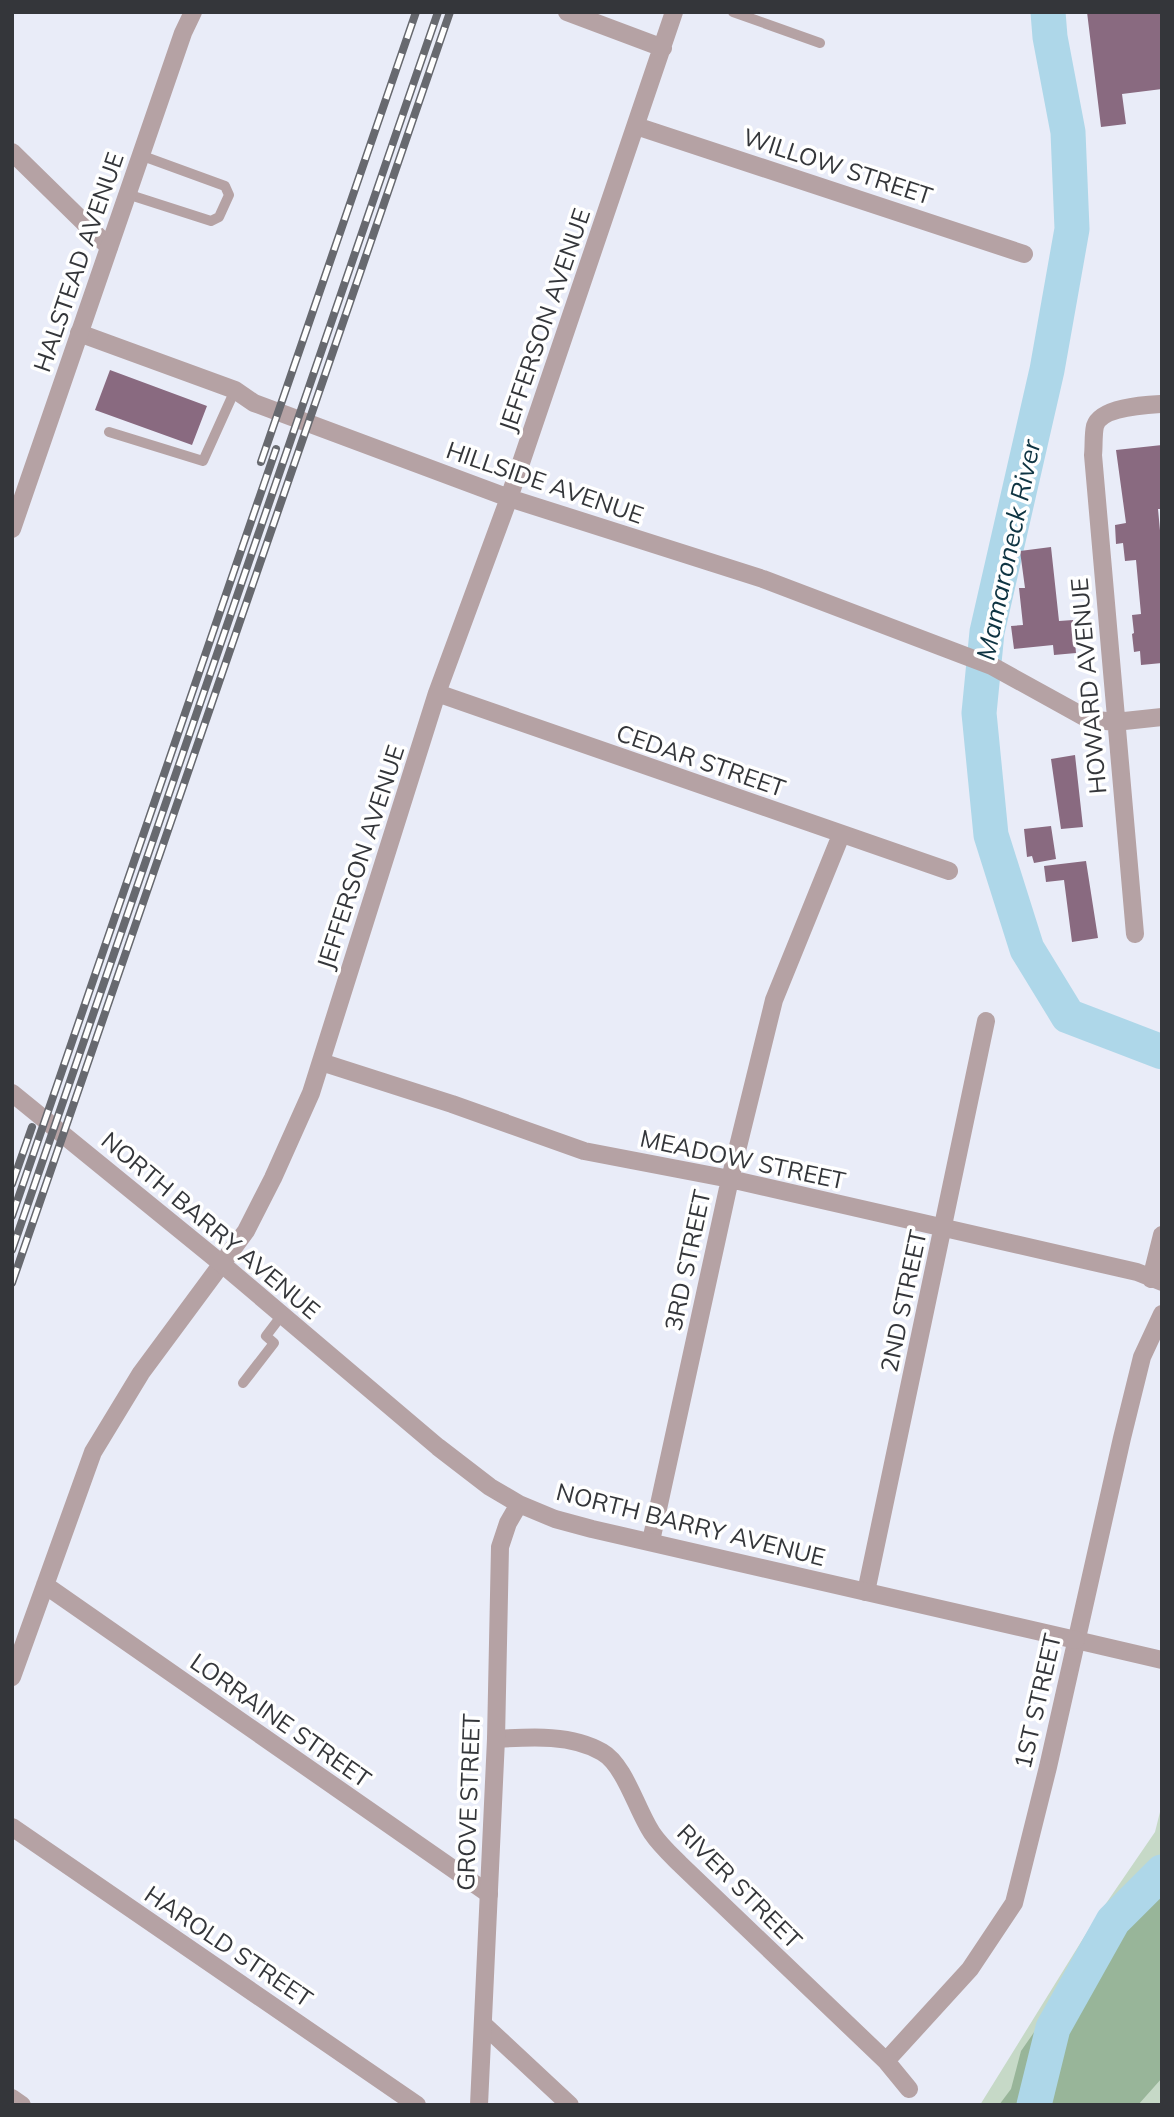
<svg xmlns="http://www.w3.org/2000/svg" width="1174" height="2117" viewBox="0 0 1174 2117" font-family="Mulish,sans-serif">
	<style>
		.green { fill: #c6d9c7 }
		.forest { fill: #98b599 }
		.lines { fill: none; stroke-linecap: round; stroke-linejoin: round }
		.river { stroke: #aed7e9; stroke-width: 35 }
		.building { fill: #896a80 }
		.service { stroke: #b5a2a4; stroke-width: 10 }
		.minor { stroke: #b5a2a4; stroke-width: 18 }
		.tertiary { stroke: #b5a2a4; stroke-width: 18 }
		.rail-casing { stroke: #67696f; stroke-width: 8 }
		.rail { stroke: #fff; stroke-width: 5; stroke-dasharray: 16; stroke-linecap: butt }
		.labels { text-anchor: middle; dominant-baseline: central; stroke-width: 7; stroke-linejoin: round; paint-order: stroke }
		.street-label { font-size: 24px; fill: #34363a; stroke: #fff }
		.water-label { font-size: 26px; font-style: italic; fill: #0e3442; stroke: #fff }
	</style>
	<rect width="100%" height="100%" fill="#e9ecf8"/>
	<path class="green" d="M1162,1804V2105H980L1094,1921L1155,1832Z"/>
	<path class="forest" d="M1162,1857V2078L1138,2105H999L1011,2089L1021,2051L1060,1995L1132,1921L1152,1891Z"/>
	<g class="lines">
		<path class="river" d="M1048,12L1050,37L1068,132L1072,229L1047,370L987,632L979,713L991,835L1027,949L1068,1016L1162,1052
			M1034,2105L1053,2028L1113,1921L1162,1872"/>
	</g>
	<path class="building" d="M1087,12H1162V89L1122,94L1126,124L1101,127Z
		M110,370L207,406L192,445L95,410Z
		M1162,445V509H1158L1162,552V663L1141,665L1140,651L1134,652L1132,634L1134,633L1132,615L1141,614L1136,560L1125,561L1123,543L1116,544L1115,525L1126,523L1116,450Z
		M1051,547L1059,621L1073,620L1076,653L1054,655L1053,645L1014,649L1011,626L1023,625L1019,588H1025L1020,551Z
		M1075,755L1083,827L1061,829L1051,759Z
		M1051,826L1056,859L1034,863L1032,856L1027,857L1024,829Z
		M1086,861L1098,938L1072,942L1064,880L1046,882L1044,866Z"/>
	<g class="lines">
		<path class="service" d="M733,12L820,43
			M127,194L211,221L219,217L229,195L225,186L140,155
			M109,432L203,461L235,390
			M243,1383L274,1343L266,1336L282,1315"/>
		<path class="minor" d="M567,12L663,48
			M636,126L1024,254
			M12,152L109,247
			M79,333L235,390L254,403L509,498L763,579L992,666L1088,719L1115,722L1162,717
			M437,693L949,871
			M1135,934L1093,455C1094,446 1093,435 1095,426C1101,407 1145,405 1162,404
			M321,1062L452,1104L584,1151L730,1179L1137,1272L1162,1282
			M1151,1279L1162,1235
			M651,1541L730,1179L774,1000L841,835
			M45,1585L489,1894
			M866,1592L986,1021
			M1076,1640L1162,1660
			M12,1677L93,1452L141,1373L246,1231L273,1178L311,1093L437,693L509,498L674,12
			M496,1739C530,1737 571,1734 602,1752C625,1765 637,1811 652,1833C660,1845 671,1855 681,1865L886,2061L909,2089
			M12,1827L417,2105
			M483,2024L570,2105
			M886,2061L970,1969L1014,1903L1048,1767L1122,1438L1142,1357L1162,1314
			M12,2098L22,2105"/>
		<path class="tertiary" d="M12,529L183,33L193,12
			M12,1093L222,1264L438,1447L490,1487L519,1504L555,1519L592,1529L1076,1640
			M479,2105L496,1739L500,1547L508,1523L519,1504"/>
		<g class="rail-casing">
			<path id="rail" d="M261,462L416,12
				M12,1184L32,1127
				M12,1216L276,449
				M12,1250L438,12
				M12,1283L450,12"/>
		</g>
		<use href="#rail" class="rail"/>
	</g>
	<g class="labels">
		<g class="street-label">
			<text transform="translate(838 166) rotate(18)">WILLOW STREET</text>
			<text transform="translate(78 262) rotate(-71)">HALSTEAD AVENUE</text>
			<text transform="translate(544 320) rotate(-71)">JEFFERSON AVENUE</text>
			<text transform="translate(545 482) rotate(19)">HILLSIDE AVENUE</text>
			<text transform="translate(1088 686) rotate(-95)">HOWARD AVENUE</text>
			<text transform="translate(701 760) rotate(19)">CEDAR STREET</text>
			<text transform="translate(360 857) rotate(-72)">JEFFERSON AVENUE</text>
			<text transform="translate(743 1159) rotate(12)">MEADOW STREET</text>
			<text transform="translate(211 1225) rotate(40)">NORTH BARRY AVENUE</text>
			<text transform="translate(687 1260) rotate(-78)">3RD STREET</text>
			<text transform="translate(903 1301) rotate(-78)">2ND STREET</text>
			<text transform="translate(691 1524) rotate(14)">NORTH BARRY AVENUE</text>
			<text transform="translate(1037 1701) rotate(-77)">1ST STREET</text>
			<text transform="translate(281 1720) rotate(35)">LORRAINE STREET</text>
			<text transform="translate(468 1802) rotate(-88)">GROVE STREET</text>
			<text transform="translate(740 1886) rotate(45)">RIVER STREET</text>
			<text transform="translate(229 1946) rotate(34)">HAROLD STREET</text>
		</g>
		<g class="water-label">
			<text transform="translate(1008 550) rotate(-78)">Mamaroneck River</text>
		</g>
	</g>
	<rect width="1174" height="2117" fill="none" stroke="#34363a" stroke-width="28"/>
</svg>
